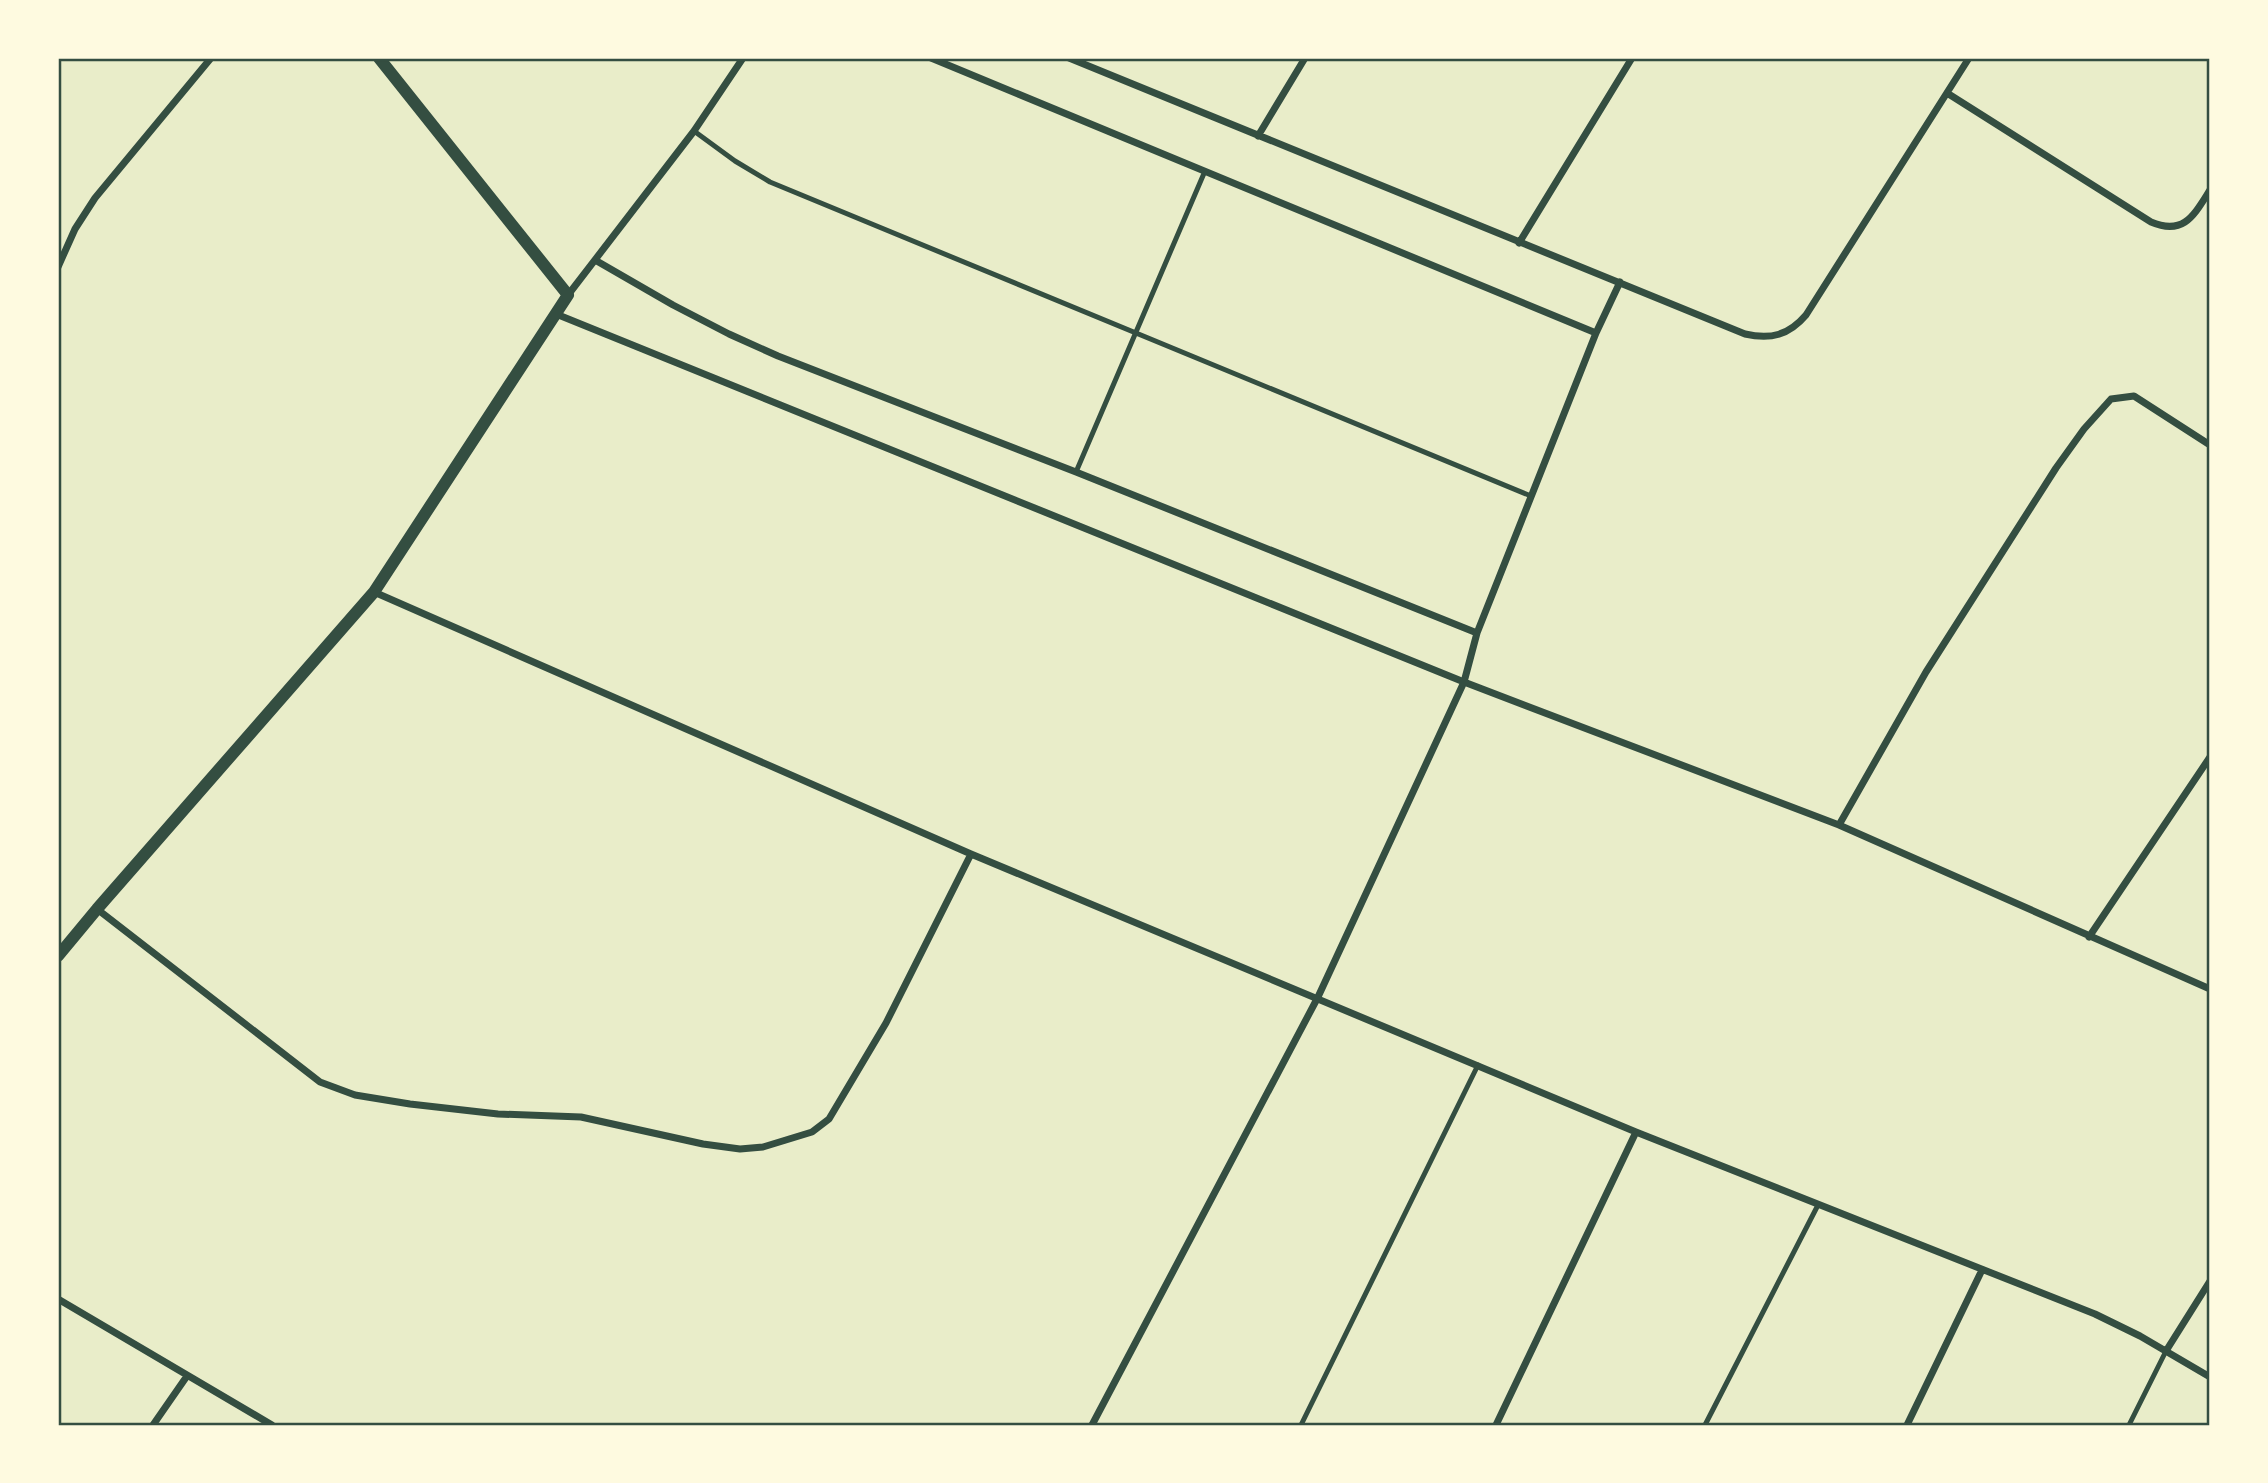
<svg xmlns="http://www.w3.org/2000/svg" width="2268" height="1483" viewBox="0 0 2268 1483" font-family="Commissioner,sans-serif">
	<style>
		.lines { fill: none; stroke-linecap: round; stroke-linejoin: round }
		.service { stroke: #344e41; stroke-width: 5 }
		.minor { stroke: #344e41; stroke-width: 7 }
		.tertiary { stroke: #344e41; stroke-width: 12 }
		.neatline { fill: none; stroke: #344e41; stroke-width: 2.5 }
	</style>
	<rect width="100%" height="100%" fill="#e9edc9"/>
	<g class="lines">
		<path class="service" d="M694,131L735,161L770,182L1531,496
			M1076,472L1205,171
			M1301,1425L1478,1065
			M1705,1425L1818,1205
			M2129,1425L2166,1351"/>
		<path class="minor" d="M931,58L1596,333
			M1069,58L1745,334C1771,340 1789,335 1806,315L1969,58
			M1947,93L2151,222C2184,236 2194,215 2210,190
			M1258,136L1305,58
			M1519,243L1632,58
			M595,260L673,305L729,334L778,356L1076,472L1477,633
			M58,267L75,229L95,198L211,58
			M568,295L694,131L743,58
			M556,314L1464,682L1839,825L2210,989
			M374,592L971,854L1636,1132L2095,1314L2140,1336L2210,1377
			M1839,825L1926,672L2056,468L2084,429L2111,399L2134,396L2210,445
			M97,909L320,1082L355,1095L410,1104L498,1114L581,1117L703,1144L740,1149L763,1147L812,1132L829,1119L886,1023L971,854
			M2089,937L2210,757
			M58,1299L272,1425
			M2166,1351L2210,1281
			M153,1425L187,1376
			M1092,1425L1318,997L1464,682L1477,633L1596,333L1620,282
			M1496,1425L1636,1132
			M1907,1425L1982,1270"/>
		<path class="tertiary" d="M58,956L97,909L374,592L568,295L379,58"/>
	</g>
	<rect width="2268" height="1483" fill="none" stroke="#fefae0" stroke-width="119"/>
	<rect x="60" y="60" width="2148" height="1364" class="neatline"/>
</svg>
